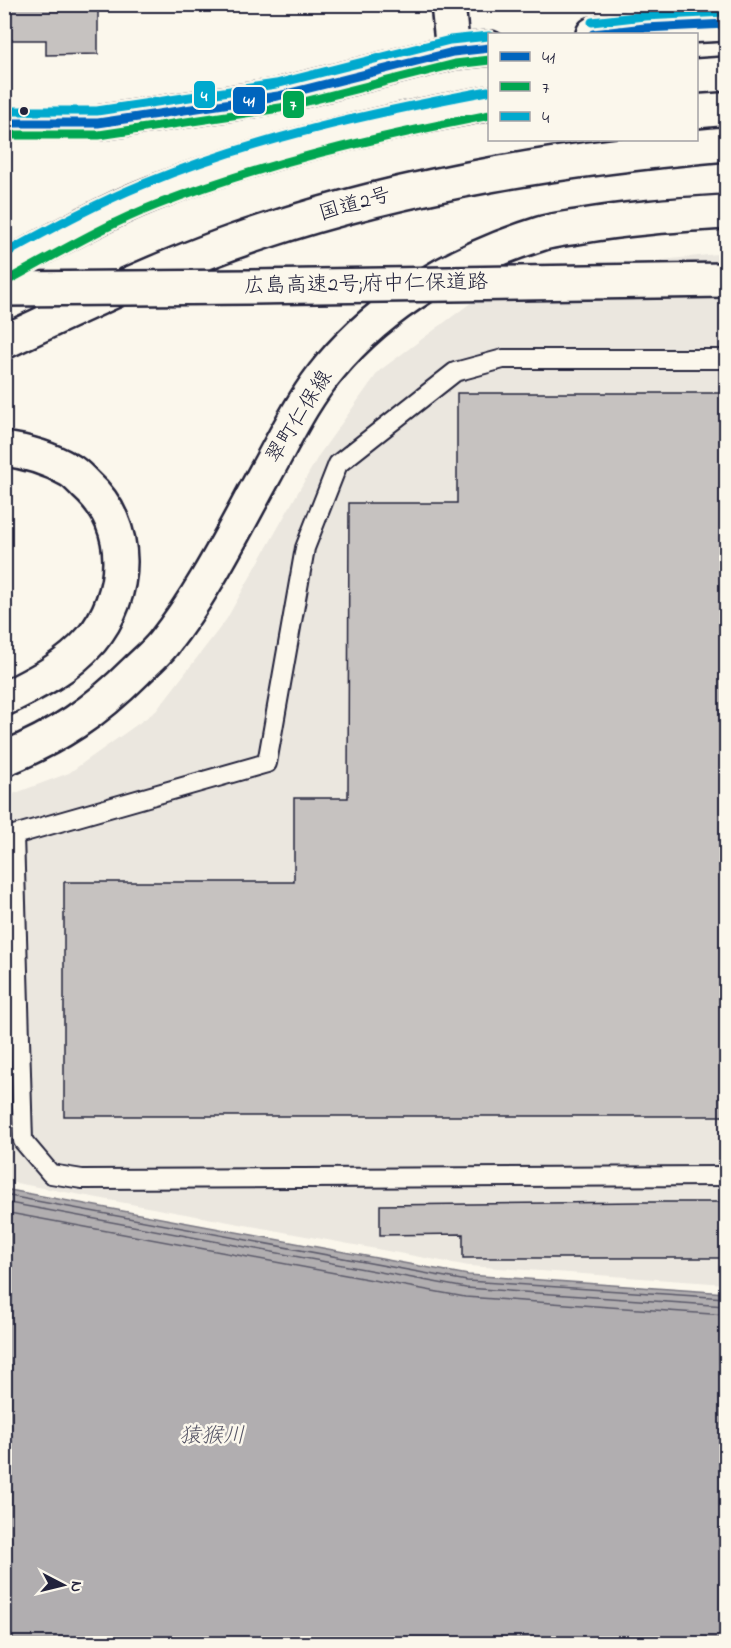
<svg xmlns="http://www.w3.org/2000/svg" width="731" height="1648" viewBox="0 0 731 1648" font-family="'Indie Flower','Klee One',sans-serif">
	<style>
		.built { fill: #ebe7df }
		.water { fill: #b1aeb0; stroke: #787681; stroke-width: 1.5 }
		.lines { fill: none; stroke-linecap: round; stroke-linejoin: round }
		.shore { stroke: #5b5a6a; stroke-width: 1.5 }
		.building { fill: #c6c2c0; stroke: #22223b; stroke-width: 1.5 }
		.service-casing { stroke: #22223b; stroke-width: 22 }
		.minor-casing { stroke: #22223b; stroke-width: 38 }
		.tertiary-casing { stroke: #22223b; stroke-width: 38 }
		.primary-casing { stroke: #22223b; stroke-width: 38 }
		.trunk-casing { stroke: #22223b; stroke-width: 38 }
		.service { stroke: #fbf7ec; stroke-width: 18 }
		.minor { stroke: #fbf7ec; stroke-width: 33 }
		.tertiary { stroke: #fbf7ec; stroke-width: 33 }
		.primary { stroke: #fbf7ec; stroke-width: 33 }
		.trunk { stroke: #fbf7ec; stroke-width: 33 }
		.motorway-bridge-casing { stroke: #22223b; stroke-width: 38; stroke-linecap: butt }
		.motorway-bridge { stroke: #fbf7ec; stroke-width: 33 }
		.bus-1-casing { stroke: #fbf7ec; stroke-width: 14 }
		.bus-2-casing { stroke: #fbf7ec; stroke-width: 14 }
		.bus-3-casing { stroke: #fbf7ec; stroke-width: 14 }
		.bus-1 { stroke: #0065bd; stroke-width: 9 }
		.bus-2 { stroke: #00a651; stroke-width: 9 }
		.bus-3 { stroke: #00a9ce; stroke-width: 9 }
		.bus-dot { fill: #22223b; stroke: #fbf7ec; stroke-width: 2 }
		.labels { text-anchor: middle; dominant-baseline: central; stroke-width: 5; stroke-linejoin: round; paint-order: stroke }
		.street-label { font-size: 21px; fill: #22223b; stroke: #fbf7ec }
		.water-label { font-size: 22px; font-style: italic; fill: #545364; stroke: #fbf7ec }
		.line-badge { stroke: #fbf7ec; stroke-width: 2 }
		.badge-label { font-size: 16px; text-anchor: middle; font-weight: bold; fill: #fff }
	</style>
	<rect width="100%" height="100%" fill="#fbf7ec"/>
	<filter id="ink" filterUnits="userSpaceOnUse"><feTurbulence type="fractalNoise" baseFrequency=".0167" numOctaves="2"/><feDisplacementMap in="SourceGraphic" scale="12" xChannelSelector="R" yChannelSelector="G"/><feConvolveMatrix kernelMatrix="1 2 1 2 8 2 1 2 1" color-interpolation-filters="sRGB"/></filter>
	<g filter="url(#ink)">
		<path class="built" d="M726,253V1284L469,1266L5,1181V797L69,773L156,711L226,620L319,455L379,371L472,302L662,260Z"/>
		<path class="water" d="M4,1189L468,1275L726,1293V1643H5Z"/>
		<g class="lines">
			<path class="shore" d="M4,1195L467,1281L726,1298
				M4,1202L466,1288L726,1306
				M4,1212L465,1297L726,1315"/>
		</g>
		<path class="building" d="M4,4H98V54L46,55V40H4Z
			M457,393H726V1116H64V882H294V798H348L349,503H457Z
			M639,1202H726V1258H463V1234L380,1235V1205Z"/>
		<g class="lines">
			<g class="service-casing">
				<path id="service" d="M726,359H503L455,372L338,464L305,548L267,763L14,835L23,1141L51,1174L82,1179L726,1176"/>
			</g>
			<g class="minor-casing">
				<path id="minor" d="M448,4L453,52"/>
			</g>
			<g class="tertiary-casing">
				<path id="tertiary" d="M593,34L645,28L726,24
					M4,123H98L278,96L453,52L490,48"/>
			</g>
			<g class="primary-casing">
				<path id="primary" d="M4,449C28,452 48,458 69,470C75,473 81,480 86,485C132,526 129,595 91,640C67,668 36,683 4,699
					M4,759C59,736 94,713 136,671C145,662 155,654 163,644C204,592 233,532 265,474C285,438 303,399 330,367C384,302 460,259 540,234C552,230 565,229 577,227C627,218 677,215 726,212"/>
			</g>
			<g class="trunk-casing">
				<path id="trunk" d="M696,76L726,74
					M4,268C52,242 101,214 151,194C261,151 374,124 490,103
					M4,342C89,302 174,261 263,232C413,182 570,158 726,144"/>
			</g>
			<use href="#service" class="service"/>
			<use href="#minor" class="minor"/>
			<use href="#tertiary" class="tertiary"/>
			<use href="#primary" class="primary"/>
			<use href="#trunk" class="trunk"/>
			<g class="motorway-bridge-casing">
				<path id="motorway-bridge" d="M4,289L250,287L726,280"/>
			</g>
			<use href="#motorway-bridge" class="motorway-bridge"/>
			<g class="bus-1-casing">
				<path id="bus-1" d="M593,34L645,28L726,24
					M4,123H98L278,96L453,52L490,48"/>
			</g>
			<g class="bus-2-casing">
				<path id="bus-2" d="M4,135H99L280,108L455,64L490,60
					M10,279C58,253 105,225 156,205C264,163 376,137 490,115"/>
			</g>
			<g class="bus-3-casing">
				<path id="bus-3" d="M592,22L644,16L725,12
					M4,111H97L276,84L450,40L489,36
					M4,254C50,229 95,204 144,184C253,139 371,113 488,91"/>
			</g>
			<use href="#bus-1" class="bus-1"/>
			<use href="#bus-2" class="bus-2"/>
			<use href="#bus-3" class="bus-3"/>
		</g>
	</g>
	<circle class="bus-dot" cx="24" cy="111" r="5"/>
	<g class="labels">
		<g class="street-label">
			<text transform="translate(355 205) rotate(-16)">国道2号</text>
			<text transform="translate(366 285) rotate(-1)">広島高速2号;府中仁保道路</text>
			<text transform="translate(300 417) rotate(-58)">翠町仁保線</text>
		</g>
		<g class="water-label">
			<text x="212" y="1437">猿猴川</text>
		</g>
	</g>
	<g class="line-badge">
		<rect x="193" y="80" width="23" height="29" rx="6" fill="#00a9ce"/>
		<rect x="232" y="86" width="34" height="29" rx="6" fill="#0065bd"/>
		<rect x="282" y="90" width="23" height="29" rx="6" fill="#00a651"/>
	</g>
	<g class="badge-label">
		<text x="204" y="101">4</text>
		<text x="249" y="106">41</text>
		<text x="293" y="110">7</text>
	</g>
	<rect width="731" height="1648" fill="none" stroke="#fbf7ec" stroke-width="24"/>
	<rect x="12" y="12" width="707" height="1624" fill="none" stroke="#22223b" stroke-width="2" filter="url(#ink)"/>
	<rect x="488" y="33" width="210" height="108" fill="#fbf7ec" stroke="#a4a2a5" stroke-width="1.5"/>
	<rect x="500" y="52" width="30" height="9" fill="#0065bd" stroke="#a4a2a5" stroke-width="1.5"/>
	<text x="542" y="63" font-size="18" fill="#22223b">41</text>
	<rect x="500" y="82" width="30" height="9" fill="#00a651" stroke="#a4a2a5" stroke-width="1.5"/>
	<text x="542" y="93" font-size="18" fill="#22223b">7</text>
	<rect x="500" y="112" width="30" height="9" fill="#00a9ce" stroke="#a4a2a5" stroke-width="1.5"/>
	<text x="542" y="123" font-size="18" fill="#22223b">4</text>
	<g transform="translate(63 1585) rotate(97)" stroke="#fbf7ec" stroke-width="4.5" paint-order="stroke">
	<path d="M0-4.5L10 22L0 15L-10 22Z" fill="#22223b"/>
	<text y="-9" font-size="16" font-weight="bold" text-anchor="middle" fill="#22223b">N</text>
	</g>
</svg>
